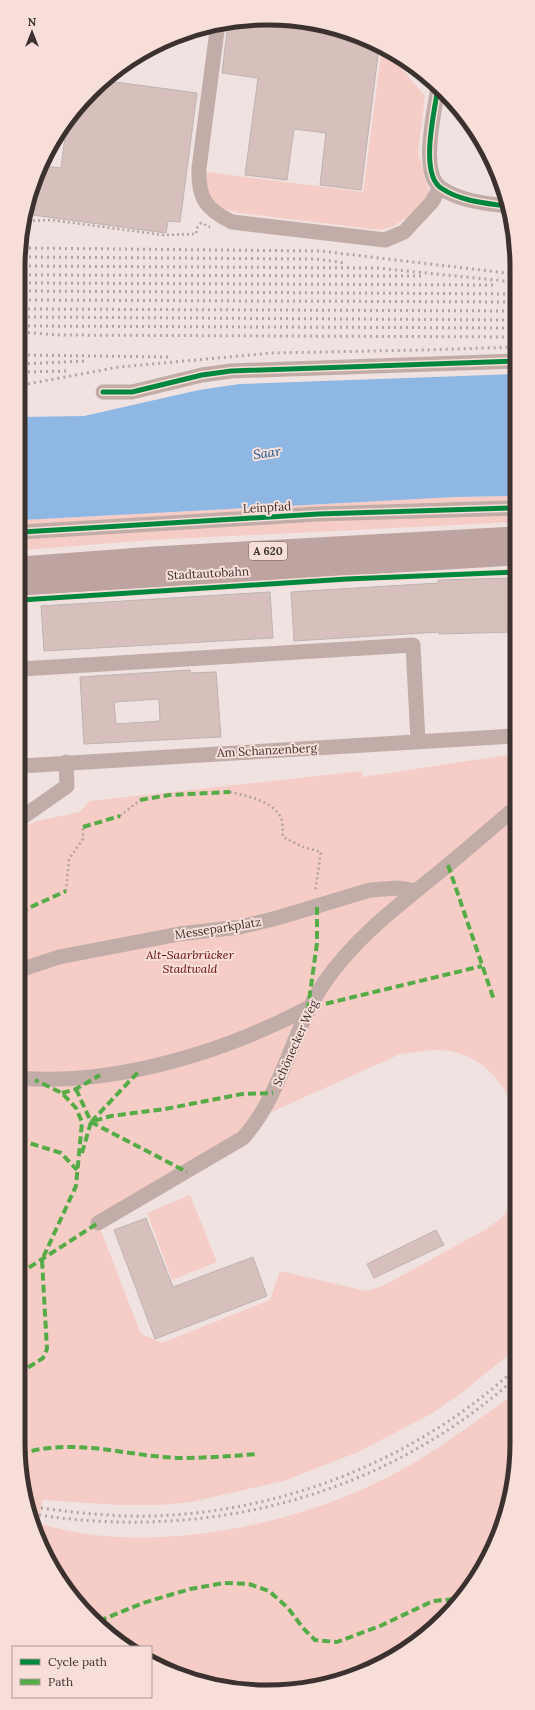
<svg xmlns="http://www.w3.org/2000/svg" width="535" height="1710" viewBox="0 0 535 1710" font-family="Lora,serif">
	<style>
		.green { fill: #f5cdc6 }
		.water { fill: #8eb7e3 }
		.building { fill: #d7bfbb; stroke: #bdb3b1; fill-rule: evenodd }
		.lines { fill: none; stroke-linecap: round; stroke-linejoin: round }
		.path { stroke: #b3a3a0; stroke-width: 2.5; stroke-dasharray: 2 3; stroke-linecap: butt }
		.minor { stroke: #c1aca8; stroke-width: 15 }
		.highway { stroke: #bda4a0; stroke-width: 21 }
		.rail { stroke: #b3a4a1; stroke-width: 3; stroke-dasharray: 2 4; stroke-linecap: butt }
		.quiet { stroke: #55ab45; stroke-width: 4; stroke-dasharray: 8 4; stroke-linecap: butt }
		.cycleway-casing { stroke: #f7ded9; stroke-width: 8 }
		.cycleway { stroke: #00873e; stroke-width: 5 }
		.labels { text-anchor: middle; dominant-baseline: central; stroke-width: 4; stroke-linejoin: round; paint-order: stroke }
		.shield { fill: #f7ded9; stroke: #736562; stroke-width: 1 }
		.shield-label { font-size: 11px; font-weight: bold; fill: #3b312f }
		.street-label { font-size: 12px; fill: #3b312f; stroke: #f7ded9 }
		.park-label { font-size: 12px; font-style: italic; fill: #5f0b03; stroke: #f7ded9 }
		.water-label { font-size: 13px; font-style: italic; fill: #0f5691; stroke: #f7ded9 }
		.rim { fill: none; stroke: #3b312f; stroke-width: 5 }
	</style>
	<rect width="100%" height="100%" fill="#f0e2e0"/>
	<path class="green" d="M381,56L392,57L425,96L418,152L429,191L427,198L409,216L394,226L380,230L240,213C213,207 205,200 207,172L363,192Z
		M514,496V522L152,540L22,550V520L455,497Z
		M514,754L513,1105L506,1092L495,1077L484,1066L469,1057L452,1051L432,1050L400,1054L265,1115L98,1223L141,1334L162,1343L270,1300L280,1271L366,1291L383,1286L488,1228L502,1217L513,1204L512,1352L464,1391L431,1414L358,1452L284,1481L191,1502L159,1505H119L43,1500L38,1523C143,1557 292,1527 388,1477C433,1455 471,1424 512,1396V1491L475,1581L419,1641L332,1683L235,1690L157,1666L151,1662V1647H132L80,1607L37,1538L18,1442L20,829L37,821L80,812L90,801L362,771V777Z
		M190,1195L217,1262L172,1280L147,1213Z"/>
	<path class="water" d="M515,374L514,496L455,497L22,520V417L84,416L199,390L240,384Z"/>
	<path class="building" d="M228,23H316L379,47L361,190L320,185L326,133L294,129L287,180L245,175L258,78L222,73Z
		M108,81L197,93L180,222L168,221L166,233L25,214L30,202L37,203L40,177L45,166L61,168L67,121Z
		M514,578V632L439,634V632L294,641L291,592L438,583V580Z
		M270,592L273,638L44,651L41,606Z
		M190,670L191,673L216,672L221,737L84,744L80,677ZM159,699L160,721L116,724L114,702Z
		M146,1218L173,1287L253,1257L267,1296L155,1339L114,1230Z
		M436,1230L444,1245L374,1278L367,1264Z"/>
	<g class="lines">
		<path class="path" d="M23,221L52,220L163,235L196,234L197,228L201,223L210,227
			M230,792C247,796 270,800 280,816C284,823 282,830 283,837L303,847L321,852L315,892
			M120,816L140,800
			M66,891L69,859L83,839V827"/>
		<path class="minor" d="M218,23L199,168C198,198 205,209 232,222L385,240L404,232L432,202L440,187
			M438,87C435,110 419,173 441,188C460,201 484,203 506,206
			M103,392H132L202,375L231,371L515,361
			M22,532L318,514L514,508
			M21,669L413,645L418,741
			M21,766L514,736
			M20,819L67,786L66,762
			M20,970L59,957L179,934L240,927L277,918L370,890L398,888L416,891
			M19,1078C115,1086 224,1052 308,1008
			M98,1223L243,1138C283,1093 291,1032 324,983C354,939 396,907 437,874C463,853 488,831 514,809"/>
		<path class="highway" d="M21,567L154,557L514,537
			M21,585L514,555"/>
		<path class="rail" d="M66,123H67
			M23,248L320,251L515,274
			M23,257L316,259L345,263
			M23,266L377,268L515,282
			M23,275L423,276
			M23,283L495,285
			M23,291L515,294
			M23,300L515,302
			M22,309L515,311
			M22,317L515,320
			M22,326L515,328
			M22,332L57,335L515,337
			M22,355L168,357
			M22,364L85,361
			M22,372L68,371
			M22,385L119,367L272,353L424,350L515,347
			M41,1508C78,1513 115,1517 152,1516C284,1512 414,1460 512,1372
			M39,1515C209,1541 382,1496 512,1381"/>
		<path class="quiet" d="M140,800L169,795L230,792
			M83,827L120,816
			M448,865L494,1000
			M317,907V943L308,1008L482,966
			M20,912L66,891
			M76,1089L91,1122L187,1172
			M62,1093L76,1089L100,1075
			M91,1122L140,1070
			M19,1143L26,1142L61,1153L77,1170
			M82,1153L91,1122L111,1116L165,1109L242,1094L273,1093
			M19,1274L98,1223
			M18,1374L43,1358L47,1349L42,1260L76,1186L82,1122L76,1108L62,1093L35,1080
			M20,1454C74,1437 125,1456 179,1458C205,1458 232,1456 258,1454
			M99,1621L143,1603L190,1589L224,1583L249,1584L269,1591L288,1608L303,1628L315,1640L337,1642L380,1626L433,1601L458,1599"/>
		<g class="cycleway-casing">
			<path id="cycleway" d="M438,87C435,110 419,173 441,188C460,201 484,203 506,206
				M103,392H132L202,375L231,371L515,361
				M22,532L318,514L514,508
				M21,600L347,579L514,572"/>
		</g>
		<use href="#cycleway" class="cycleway"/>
	</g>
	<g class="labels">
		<rect class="shield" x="249" y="542" width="38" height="18" rx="3"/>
		<g class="shield-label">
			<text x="268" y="551">A 620</text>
		</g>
		<g class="street-label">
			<text transform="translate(267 507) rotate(-3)">Leinpfad</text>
			<text transform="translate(208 573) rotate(-3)">Stadtautobahn</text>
			<text transform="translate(267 750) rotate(-3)">Am Schanzenberg</text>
			<text transform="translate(218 928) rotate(-9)">Messeparkplatz</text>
			<text transform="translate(295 1043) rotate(-66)">Schönecker Weg</text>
		</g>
		<g class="park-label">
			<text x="190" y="954">Alt-Saarbrücker<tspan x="190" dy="14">Stadtwald</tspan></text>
		</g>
		<g class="water-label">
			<text transform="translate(267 453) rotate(-8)">Saar</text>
		</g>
	</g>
	<path d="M0 0H535V1710H0ZM267 25H268A242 242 0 0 1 510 267V1443A242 242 0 0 1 268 1685H267A242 242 0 0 1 25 1443V267A242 242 0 0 1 267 25Z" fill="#f7ded9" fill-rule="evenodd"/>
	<path class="rim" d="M267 25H268A242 242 0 0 1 510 267V1443A242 242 0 0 1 268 1685H267A242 242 0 0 1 25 1443V267A242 242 0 0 1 267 25Z"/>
	<rect x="12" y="1646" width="140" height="52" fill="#f7ded9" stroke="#ac9995"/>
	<rect x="20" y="1659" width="20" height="6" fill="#00873e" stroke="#ac9995"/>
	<text x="48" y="1666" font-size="12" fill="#3b312f">Cycle path</text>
	<rect x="20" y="1679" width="20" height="6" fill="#55ab45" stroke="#ac9995"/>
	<text x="48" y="1686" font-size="12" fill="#3b312f">Path</text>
	<g transform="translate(32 32)" stroke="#f7ded9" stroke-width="3" paint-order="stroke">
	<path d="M0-3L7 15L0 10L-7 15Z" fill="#3b312f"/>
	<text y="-6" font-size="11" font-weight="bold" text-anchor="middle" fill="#3b312f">N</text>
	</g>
</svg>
